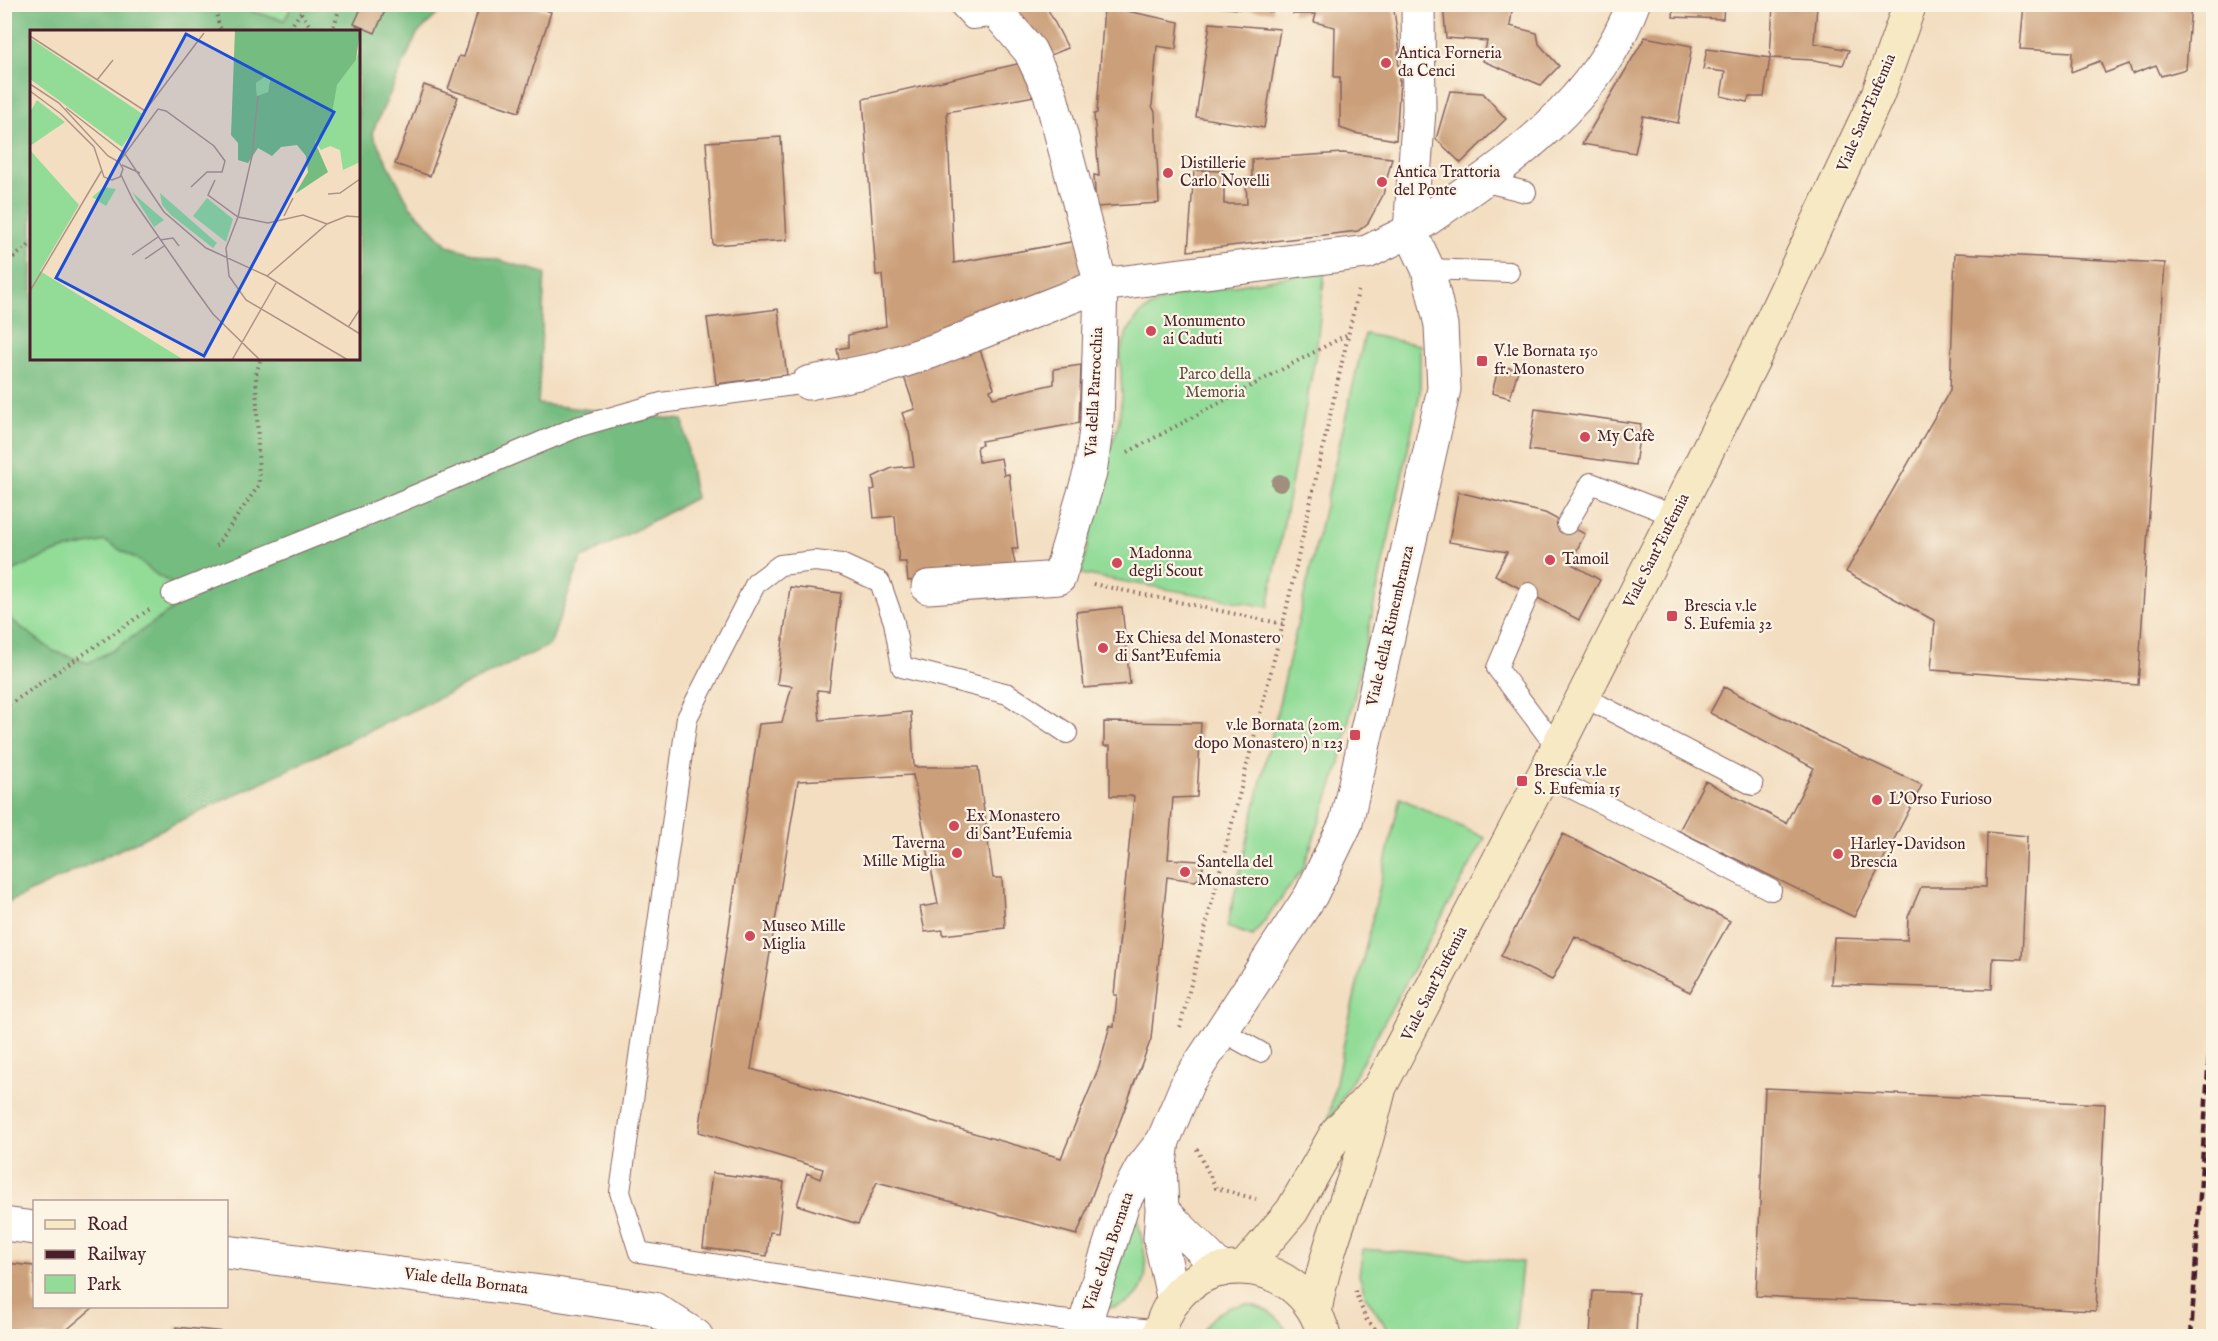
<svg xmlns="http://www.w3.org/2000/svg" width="2218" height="1341" viewBox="0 0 2218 1341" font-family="'IM FELL English',serif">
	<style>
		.green { fill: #92dc98; stroke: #6e7e62; stroke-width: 1.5 }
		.forest { fill: #75bc80; stroke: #606e56; stroke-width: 1.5; fill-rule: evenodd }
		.building { fill: #cb9f79 }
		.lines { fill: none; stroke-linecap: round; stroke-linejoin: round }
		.service-casing { stroke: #856260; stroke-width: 22 }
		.minor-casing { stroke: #856260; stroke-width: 35 }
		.tertiary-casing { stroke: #856260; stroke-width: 35 }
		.secondary-casing { stroke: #856260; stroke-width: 35 }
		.path { stroke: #856260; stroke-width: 4; stroke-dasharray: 1.5 4.5; stroke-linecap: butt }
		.service { stroke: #fff; stroke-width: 20 }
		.minor { stroke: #fff; stroke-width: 33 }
		.tertiary { stroke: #fff; stroke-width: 33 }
		.secondary { stroke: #f6e9c3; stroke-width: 33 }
		.rail { stroke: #4a1f2b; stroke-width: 4.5; stroke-dasharray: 9 4.5; stroke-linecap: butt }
		.tree { fill: #a08f7d }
		.poi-dot { fill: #d1495b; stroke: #fcf5e5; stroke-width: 2 }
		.labels { text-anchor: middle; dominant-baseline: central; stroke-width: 4.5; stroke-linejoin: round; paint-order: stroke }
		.poi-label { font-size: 16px; fill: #4a1f2b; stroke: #fcf5e5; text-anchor: start }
		.street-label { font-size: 16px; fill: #4a1f2b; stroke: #fcf5e5 }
		.park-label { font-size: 16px; fill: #5c4e46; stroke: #fcf5e5 }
		.inset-road { fill: none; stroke: #af9285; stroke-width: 1.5 }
		.view { fill: #1d4ed8; fill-opacity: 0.15; stroke: #1d4ed8; stroke-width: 3 }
		.inset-edge { fill: none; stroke: #4a1f2b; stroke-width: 3 }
	</style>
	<rect width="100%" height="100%" fill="#fcf5e5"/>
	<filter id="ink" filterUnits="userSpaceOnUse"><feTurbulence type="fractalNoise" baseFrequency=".0167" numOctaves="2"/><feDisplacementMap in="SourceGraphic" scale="12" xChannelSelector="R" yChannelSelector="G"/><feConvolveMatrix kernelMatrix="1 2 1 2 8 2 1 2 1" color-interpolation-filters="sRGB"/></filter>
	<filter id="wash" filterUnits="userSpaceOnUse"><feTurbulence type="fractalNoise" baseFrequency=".008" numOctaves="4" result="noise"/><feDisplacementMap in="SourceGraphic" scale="24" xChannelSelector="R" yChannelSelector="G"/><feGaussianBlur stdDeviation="1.35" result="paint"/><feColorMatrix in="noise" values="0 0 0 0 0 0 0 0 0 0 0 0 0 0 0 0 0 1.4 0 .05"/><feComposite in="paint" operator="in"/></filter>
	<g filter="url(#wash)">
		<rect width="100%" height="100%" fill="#f3dec1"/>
		<path class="green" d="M225,5H292L285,20Z
			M1325,270L1316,352L1268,607L1081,574L1105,465L1118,426L1122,397L1120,354L1127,332L1141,313L1166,298Z
			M1365,334L1420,345V393L1339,766L1303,869L1253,936L1227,927Z
			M105,541L140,561L157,575L171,583L176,607L112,651L88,663L53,651L9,618L5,597L4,574L58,551Z
			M1400,798L1485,838L1327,1126L1346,1033Z
			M1136,1207C1138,1236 1160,1279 1131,1300C1123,1306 1115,1308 1105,1308Z
			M1363,1249L1522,1262L1515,1336H1392L1366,1297L1359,1275Z
			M1247,1304C1267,1308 1282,1317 1289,1336H1200C1210,1316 1224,1306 1247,1304Z"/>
		<path class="forest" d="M5,5H225L285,20L292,5H447L417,34L372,133L410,206L448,246L545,273L538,404L683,420L695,498L581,559L550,645L5,904L4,597L9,618L53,651L88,663L112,651L176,607L171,583L157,575L140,561L105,541L58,551L5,574ZM32,32H358V358H32Z"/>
		<g id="blocks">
			<path class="building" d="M363,4H388L375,33L354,24Z
				M480,4H528L551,12L519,112L448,89L459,56L464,57Z
				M1011,4H1045L1068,48L1043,58Z
				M1211,4H1273V12L1216,7Z
				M1293,4H1393L1400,52H1398L1399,80H1400L1396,140L1354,133L1340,128V77H1334L1335,27L1314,22L1316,14H1293Z
				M1443,4H1513L1510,26L1537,33L1539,44L1559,66L1541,85L1483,61L1487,41L1446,38Z
				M1674,4H1724L1723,19L1673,17Z
				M1773,4L1817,7L1814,43L1849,50L1843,65L1814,60L1770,58Z
				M2024,4H2191L2186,69L2161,76L2156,65L2132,74L2129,64L2105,73L2100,61L2071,72L2072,52L2020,49Z
				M1104,6L1179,22L1176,49L1157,46L1152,106L1155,112L1159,203L1096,207L1094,175L1099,176L1094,114L1097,113Z
				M1210,23L1280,29L1264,128L1196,117Z
				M1645,37L1692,46L1678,123L1643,116L1635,153L1582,144Z
				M2212,41H2214V104H2208Z
				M1707,49L1770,58L1764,97H1749L1747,102L1721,96L1725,72L1703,69Z
				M1026,62L1040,95L947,112L954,263L1082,240L1084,280L939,337L840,364L837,349L848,347V335L886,326L882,275H876L863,99Z
				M424,85L458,97L430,176L395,164Z
				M1450,91L1483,93L1506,119L1461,163L1436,139Z
				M781,137L787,240L713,245L706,142Z
				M1343,153L1392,158L1383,195L1368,223L1358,231L1188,251L1194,170L1224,171V204H1247L1246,180H1252V159Z
				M1955,253L2165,263L2138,685L1931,670L1935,621L1846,572L1950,390Z
				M778,309L787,375L716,384L707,318Z
				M977,342L994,388L990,390L993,398L1054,384V369L1081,365L1079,423L981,441L982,445L977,446L979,462L1001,458L1004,475L1009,474L1018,549H1012L1016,568L908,581L906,562H899L895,516L874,518L871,490L875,489L873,477L892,468L914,466L909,432L902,413L915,409L902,371Z
				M1499,365L1518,370L1510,398L1492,393Z
				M1535,409L1641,424L1635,465L1529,450Z
				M1458,492L1545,513L1585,534L1570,563L1600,580L1579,620L1495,575L1507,552L1449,542Z
				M790,587L841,593L829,691L817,690L820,720L911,712L914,767H978L993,878H1002L1005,928L943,935V930L925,932L920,907L938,904L913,775L798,781L751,1069L1061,1158L1099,1067L1110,1025L1114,1027L1117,995H1114L1134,796H1110V746H1104V722L1201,723L1197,797L1173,798L1168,859L1199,861L1203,867L1202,877L1195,881L1167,877L1151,1039L1077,1235L877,1182L858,1224L797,1205L807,1173L820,1179L823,1169L699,1132L759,724L782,722L792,686L777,684Z
				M1122,607L1130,684L1084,688L1076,612Z
				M1724,687L1827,741L1922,785L1854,917L1679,831L1705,781L1786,823L1814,768L1710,713Z
				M1987,832L2027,836L2022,959L1993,958L1992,989L1831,984L1834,938L1907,940L1908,917L1921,887H1986Z
				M1563,834L1730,921L1690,992L1575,936L1552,980L1501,956Z
				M1765,1088L2105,1104L2096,1311L1756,1296Z
				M712,1173L784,1182L778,1233L770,1232L767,1256L703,1248Z
				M5,1263L34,1266V1306H95L64,1332V1336H4Z
				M1593,1291L1638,1293L1636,1335L1614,1333V1336H1590Z
				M176,1327L253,1335V1336H175Z"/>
		</g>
	</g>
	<g filter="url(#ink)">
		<use href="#blocks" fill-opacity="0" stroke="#856260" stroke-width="1.5"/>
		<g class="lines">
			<g class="service-casing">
				<path id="service" d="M958,4L972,19L1000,16
					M1483,181L1526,192
					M1428,269L1509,272
					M1567,524L1591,483L1675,516
					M1529,593L1497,668L1557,748
					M172,594L368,515L577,427L661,403L808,383
					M1584,697L1753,785
					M1067,733L1008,694L902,667L894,622L880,582L841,564L815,561L780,565L756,583L687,718L620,1192L639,1252L1060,1320L1160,1331
					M1544,774L1771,890
					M1222,1031L1260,1052"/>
			</g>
			<g class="minor-casing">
				<path id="minor" d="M808,383L878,369L933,351L1101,285L1367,252L1410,231
					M928,587L1059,578L1090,473L1097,423L1101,285L1050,93L1030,51L990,4
					M4,1224L34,1228
					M226,1252L549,1293L654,1309L696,1336"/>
			</g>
			<g class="tertiary-casing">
				<path id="tertiary" d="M1410,231C1497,171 1596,108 1633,4
					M1162,1210L1222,1270
					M1174,1301L1160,1238L1162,1210L1160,1164L1163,1141L1188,1082L1311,895L1346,823L1444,389L1441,325L1428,269L1410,231L1419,110L1418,4
					M1081,1336L1123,1203L1141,1169L1163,1141"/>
			</g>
			<g class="secondary-casing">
				<path id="secondary" d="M1244,1268L1292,1211L1337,1132L1379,1088
					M1315,1312C1323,1261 1341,1215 1358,1167C1367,1141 1373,1114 1380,1087L1544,774L1755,356L1878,94L1910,4
					M1159,1336C1177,1244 1302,1247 1324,1336"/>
			</g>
			<path class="path" d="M214,4L219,26L223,32
				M301,13L314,32
				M285,32L289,29L307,4
				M332,32L341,4
				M4,265L32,243
				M1128,452L1348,334
				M216,546L259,485L256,374L261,358
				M1093,584L1283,624
				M4,708L150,609
				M1180,1027L1283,624L1359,287
				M1197,1149L1216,1188L1256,1199
				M1355,1291L1366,1319L1382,1336"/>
			<use href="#service" class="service"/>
			<use href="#minor" class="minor"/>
			<use href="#tertiary" class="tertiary"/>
			<use href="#secondary" class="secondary"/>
			<path class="rail" d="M2191,1336L2214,977
				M2211,1336L2214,1291"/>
		</g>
		<circle class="tree" cx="1280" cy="483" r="9"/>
	</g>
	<g class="poi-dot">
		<circle cx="1386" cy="63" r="6"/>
		<circle cx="1168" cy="173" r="6"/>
		<circle cx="1382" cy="182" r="6"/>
		<circle cx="1151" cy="331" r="6"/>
		<rect x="1476" y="355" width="12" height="12" rx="3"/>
		<circle cx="1585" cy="437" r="6"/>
		<circle cx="1550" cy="560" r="6"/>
		<circle cx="1117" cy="563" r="6"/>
		<rect x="1666" y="610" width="12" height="12" rx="3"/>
		<circle cx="1103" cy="648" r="6"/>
		<rect x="1349" y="729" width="12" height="12" rx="3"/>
		<rect x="1516" y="775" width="12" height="12" rx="3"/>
		<circle cx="1877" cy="800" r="6"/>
		<circle cx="954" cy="826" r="6"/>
		<circle cx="957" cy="853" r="6"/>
		<circle cx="1838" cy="854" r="6"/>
		<circle cx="1185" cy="872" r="6"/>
		<circle cx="750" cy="936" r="6"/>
	</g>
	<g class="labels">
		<g class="poi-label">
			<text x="1398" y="54">Antica Forneria<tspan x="1398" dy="18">da Cenci</tspan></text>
			<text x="1180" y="164">Distillerie<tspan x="1180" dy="18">Carlo Novelli</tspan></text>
			<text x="1394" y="173">Antica Trattoria<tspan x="1394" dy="18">del Ponte</tspan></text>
			<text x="1163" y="322">Monumento<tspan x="1163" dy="18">ai Caduti</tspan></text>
			<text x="1494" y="352">V.le Bornata 150<tspan x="1494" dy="18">fr. Monastero</tspan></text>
			<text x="1597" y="437">My Cafè</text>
			<text x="1129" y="554">Madonna<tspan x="1129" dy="18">degli Scout</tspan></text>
			<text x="1562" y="560">Tamoil</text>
			<text x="1684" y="607">Brescia v.le<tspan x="1684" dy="18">S. Eufemia 32</tspan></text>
			<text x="1115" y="639">Ex Chiesa del Monastero<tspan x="1115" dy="18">di Sant'Eufemia</tspan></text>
			<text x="1343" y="726" text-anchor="end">v.le Bornata (20m.<tspan x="1343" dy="18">dopo Monastero) n 123</tspan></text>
			<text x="1534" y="772">Brescia v.le<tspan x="1534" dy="18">S. Eufemia 15</tspan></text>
			<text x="1889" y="800">L'Orso Furioso</text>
			<text x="966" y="817">Ex Monastero<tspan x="966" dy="18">di Sant'Eufemia</tspan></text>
			<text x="945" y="844" text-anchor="end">Taverna<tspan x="945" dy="18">Mille Miglia</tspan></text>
			<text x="1850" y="845">Harley-Davidson<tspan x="1850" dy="18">Brescia</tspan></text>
			<text x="1197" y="863">Santella del<tspan x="1197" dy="18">Monastero</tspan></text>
			<text x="762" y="927">Museo Mille<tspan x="762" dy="18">Miglia</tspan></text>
		</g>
		<g class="street-label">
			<text transform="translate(1867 113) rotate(-67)">Viale Sant'Eufemia</text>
			<text transform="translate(1095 392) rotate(-87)">Via della Parrocchia</text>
			<text transform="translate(1657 551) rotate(-63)">Viale Sant'Eufemia</text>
			<text transform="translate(1391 626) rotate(-77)">Viale della Rimembranza</text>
			<text transform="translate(1435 984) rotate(-63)">Viale Sant'Eufemia</text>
			<text transform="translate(1109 1252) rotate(-71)">Viale della Bornata</text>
			<text transform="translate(466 1282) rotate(7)">Viale della Bornata</text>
		</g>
		<g class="park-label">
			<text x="1215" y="375">Parco della<tspan x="1215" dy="18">Memoria</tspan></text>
		</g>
	</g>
	<g transform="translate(30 30)">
		<rect width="330" height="330" fill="#f3dec1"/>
		<path d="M0,8L114,85L92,117L0,49ZM330,17V132L313,140L310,120L300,116L291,120L285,112L294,103L307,55L326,30ZM235,47L240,48L238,62L227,66L226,53ZM7,70L35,92L0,116V82ZM0,120L49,175L10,241L154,330H0ZM74,157L86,159L76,176L62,167ZM102,162L111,170L134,190L124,197ZM130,163L187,213L183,218L141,185L132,175ZM177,168L203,189L196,212L163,186Z" fill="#92dc98"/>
		<path d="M205,0H330L326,30L307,55L300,94L285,112L298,142L265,164L278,142L276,126L267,115L251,117L242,126L228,118L218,133L208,130V113L201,105ZM235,47L240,49L238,62L227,66L226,53Z" fill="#75bc80" fill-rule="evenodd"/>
		<path class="inset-road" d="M0,6L115,81L174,3M67,50L83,30M0,54L29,73L78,126L89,132L93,139L90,147L82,150L74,147L64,117L31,84L0,61M228,66L222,126L208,187L196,218L199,246L216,270L318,330M36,78L95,124L134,182L176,218L237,246L330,304M89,132L128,79L136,81L184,116L195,131L192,142H177L161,157M92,135L110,143M91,145L103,170L162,255L183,284L230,330M185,150L178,165L208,187L238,193L273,185L297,194M298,164L310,163L330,149M254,186L263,168M130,210L143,208L149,216M102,225L128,207M115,229L134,216M237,246L297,194L317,186L330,187M0,261L72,140M319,296L330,279M202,330L246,253"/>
		<path class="view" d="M156,4L304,82L174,326L26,248Z"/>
		<rect width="330" height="330" class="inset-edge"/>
	</g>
	<rect width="2218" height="1341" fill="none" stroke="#fcf5e5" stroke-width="24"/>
	<rect x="33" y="1200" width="195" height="108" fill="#fcf5e5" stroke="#b59f9b" stroke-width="1.5"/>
	<rect x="45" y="1220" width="30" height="9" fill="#f6e9c3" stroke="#b59f9b" stroke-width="1.5"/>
	<text x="87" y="1230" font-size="18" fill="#4a1f2b">Road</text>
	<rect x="45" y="1250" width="30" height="9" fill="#4a1f2b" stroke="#b59f9b" stroke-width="1.5"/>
	<text x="87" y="1260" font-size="18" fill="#4a1f2b">Railway</text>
	<rect x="45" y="1275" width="30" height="18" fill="#92dc98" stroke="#b59f9b" stroke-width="1.5"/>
	<text x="87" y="1290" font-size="18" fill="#4a1f2b">Park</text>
</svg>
